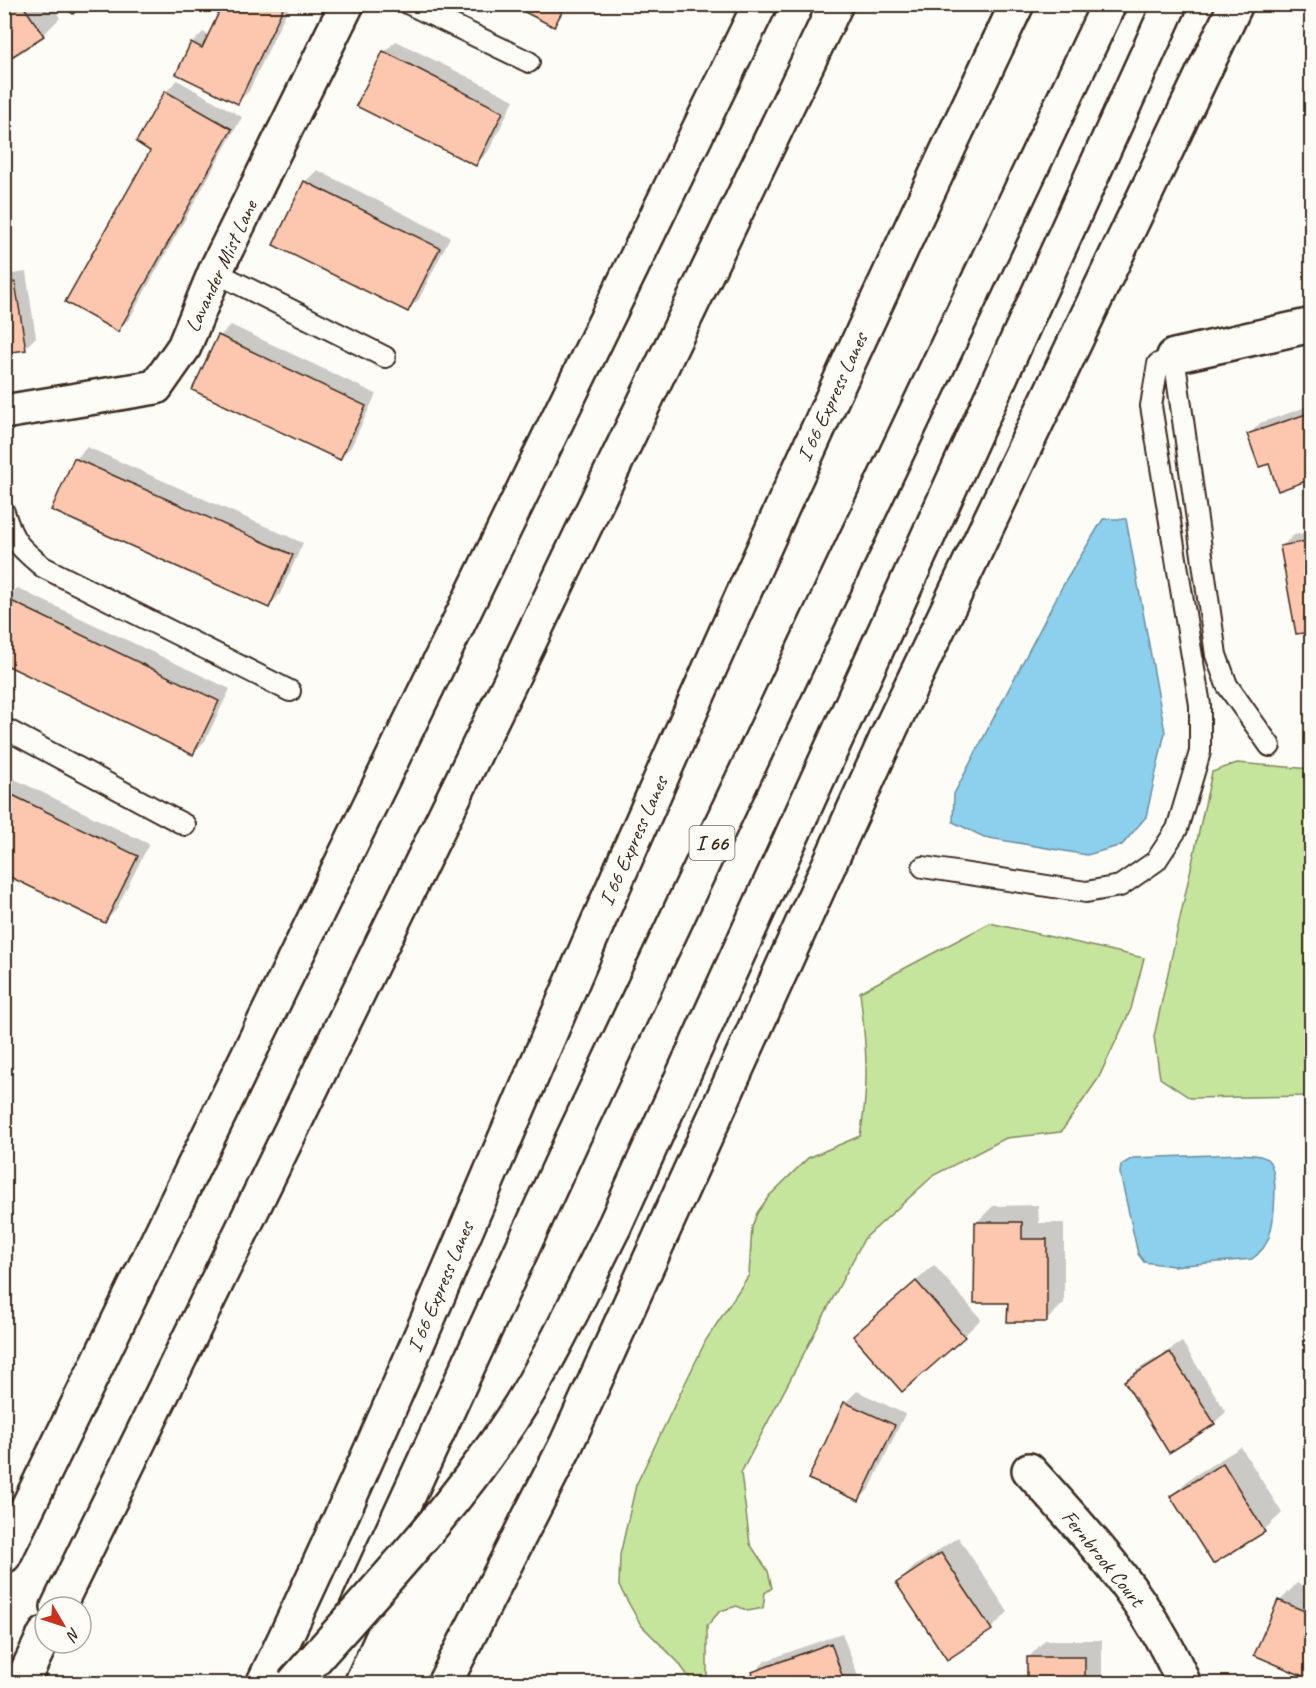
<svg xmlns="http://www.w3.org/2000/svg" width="1316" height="1688" viewBox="0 0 1316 1688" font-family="Caveat,sans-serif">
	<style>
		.green { fill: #c5e59d; stroke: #80885e; stroke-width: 1.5 }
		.water { fill: #8cd0ee; stroke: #6c8e9b; stroke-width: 1.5 }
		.shadow { fill: #0003 }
		.building { fill: #fcc7ae; stroke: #3b2a1e; stroke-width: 1.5 }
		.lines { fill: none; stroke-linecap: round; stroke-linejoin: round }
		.service-casing { stroke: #3b2a1e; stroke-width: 24 }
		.minor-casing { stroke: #3b2a1e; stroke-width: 38 }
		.motorway-casing { stroke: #3b2a1e; stroke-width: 38 }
		.service { stroke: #fdfcf7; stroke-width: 20 }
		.minor { stroke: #fdfcf7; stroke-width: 33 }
		.motorway { stroke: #fdfcf7; stroke-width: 33 }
		.motorway-bridge-casing { stroke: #3b2a1e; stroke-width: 38; stroke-linecap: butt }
		.motorway-bridge { stroke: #fdfcf7; stroke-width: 33 }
		.labels { text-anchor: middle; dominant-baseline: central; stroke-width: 6; stroke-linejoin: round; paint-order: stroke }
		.shield { fill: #fdfcf7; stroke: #75695f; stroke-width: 1.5 }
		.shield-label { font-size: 20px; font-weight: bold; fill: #3b2a1e }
		.street-label { font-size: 21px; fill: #3b2a1e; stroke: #fdfcf7 }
	</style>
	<rect width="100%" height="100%" fill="#fdfcf7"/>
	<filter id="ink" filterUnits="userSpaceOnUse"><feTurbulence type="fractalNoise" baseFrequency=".0167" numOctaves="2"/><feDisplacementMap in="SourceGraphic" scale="12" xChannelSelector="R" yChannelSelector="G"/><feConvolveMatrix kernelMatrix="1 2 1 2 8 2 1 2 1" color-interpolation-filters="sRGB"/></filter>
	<g filter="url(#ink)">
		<path class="green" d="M1237,763L1311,769V1096L1190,1098L1160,1078L1154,1037L1212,772Z
			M990,923L1144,958L1131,1009L1098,1079L1061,1132L1006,1138L934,1175L864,1239L741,1473L750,1544L768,1571L772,1588L765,1593L763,1608L748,1611L737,1606L720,1611L707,1626V1683H693L678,1662L641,1625L619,1586L620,1555L636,1485L706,1340L749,1275L752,1227L757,1213L769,1196L808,1158L860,1136C870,1083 866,1045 860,992Z"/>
		<path class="water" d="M1103,519H1126L1165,732L1146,817L1122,845L1087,855L984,837L953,822L954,794L1062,587Z
			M1240,1154C1248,1155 1261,1154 1267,1159C1280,1170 1274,1222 1269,1237C1266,1246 1260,1253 1252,1259L1173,1266L1144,1262L1138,1254L1120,1173L1121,1165L1133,1158Z"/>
		<path class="shadow" d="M4,4H51L60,18L43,35Z
			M212,4H290L249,91L238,102L192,43L203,32L210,35L222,10Z
			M512,4H570L554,25Z
			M396,41L514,100L488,152L476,164L384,52Z
			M177,80L242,117L130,318L118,330L166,92Z
			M317,170L450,237L419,299L408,310L305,182Z
			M26,272L36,337L25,348L4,352V275Z
			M231,325L376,394L351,447L340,458L220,336Z
			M1312,405V478L1269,462L1249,435L1260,423Z
			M87,447L303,543L280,594L269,606L53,510L76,459Z
			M1312,531V630L1282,546L1294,535Z
			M17,588L230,689L205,741L193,753L4,662V602Z
			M4,774L149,844L116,910L105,921L4,872Z
			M1038,1205L1039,1223H1064V1303L1047,1320L1009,1302L976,1223L993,1206Z
			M934,1265L981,1319L964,1336H855Z
			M1182,1342L1226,1412L1214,1423L1126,1381L1137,1370Z
			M857,1391L905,1414L870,1488L859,1500L845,1403Z
			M1241,1447L1282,1513L1264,1530L1213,1562L1172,1496L1189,1479Z
			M958,1537L1008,1612L991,1629L898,1583L915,1566Z
			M1297,1583L1312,1590V1679L1256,1654L1280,1601Z
			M842,1633L861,1684H758L754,1673L765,1661Z
			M1045,1640H1102V1684H1028V1658Z"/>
		<path class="building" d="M4,4H22L44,36L4,62Z
			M61,4H81L73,14Z
			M209,4H285L238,104L176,74L191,42L202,48L220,10Z
			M509,4H566L554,27Z
			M383,51L503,112L476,166L356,106Z
			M165,91L232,129L118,332L65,302L150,151L136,142Z
			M304,181L440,248L408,312L273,245Z
			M15,282L26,350L4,353V284Z
			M218,335L366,406L340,460L192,390Z
			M1312,412V479L1278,491L1269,464L1259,467L1247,434Z
			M74,458L293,555L269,608L51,510Z
			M1312,540V632L1296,634L1280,546Z
			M5,598L219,701L193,755L4,664Z
			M4,791L138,856L105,923L4,874Z
			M975,1222H1022V1239H1047V1322H1007L1008,1303H974Z
			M916,1281L965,1337L902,1392L853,1336Z
			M1170,1352L1215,1424L1169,1453L1124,1381Z
			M844,1402L895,1425L859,1501L808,1479Z
			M1223,1463L1265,1532L1213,1564L1170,1496Z
			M941,1553L992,1630L947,1660L896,1583Z
			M1278,1600L1312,1614V1680L1254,1655Z
			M831,1643L845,1684H756L752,1672Z
			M1027,1657H1085V1684H1027Z"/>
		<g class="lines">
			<g class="service-casing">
				<path id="service" d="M409,4L529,62
					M215,272L385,357
					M4,512C13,542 19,547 43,567L290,691
					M4,728L185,825
					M923,867L1086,892L1120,886L1156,861L1177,829L1200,752V705L1151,406L1158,364L1174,356L1216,655L1227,685L1270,746"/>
			</g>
			<g class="minor-casing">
				<path id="minor" d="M1174,356L1312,325
					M4,412L156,387L184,347L215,272L347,4
					M1029,1470C1089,1536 1149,1600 1184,1684"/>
			</g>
			<g class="motorway-casing">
				<path id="motorway" d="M614,1227L1170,4
					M4,1556L760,4
					M58,1607L512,678L836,4
					M21,1684L45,1634
					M263,1684C385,1431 490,1170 602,913C735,607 873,305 1017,4
					M322,1684L573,1138L1109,4
					M444,1684L566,1445L891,728L1236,4"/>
			</g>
			<use href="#service" class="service"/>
			<use href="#minor" class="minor"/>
			<use href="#motorway" class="motorway"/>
			<g class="motorway-bridge-casing">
				<path id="motorway-bridge" d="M293,1684C368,1598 449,1515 511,1420C551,1359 581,1292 614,1227"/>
			</g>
			<use href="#motorway-bridge" class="motorway-bridge"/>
		</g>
	</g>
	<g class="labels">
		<rect class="shield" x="689.5" y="826" width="45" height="34" rx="4.5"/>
		<g class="shield-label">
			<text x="712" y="843">I 66</text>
		</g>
		<g class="street-label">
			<text transform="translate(221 266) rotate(-65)">Lavander Mist Lane</text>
			<text transform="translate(832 397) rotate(-65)">I 66 Express Lanes</text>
			<text transform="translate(633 841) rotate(-66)">I 66 Express Lanes</text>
			<text transform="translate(440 1287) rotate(-67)">I 66 Express Lanes</text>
			<text transform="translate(1103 1558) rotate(51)">Fernbrook Court</text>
		</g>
	</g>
	<rect width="1316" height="1688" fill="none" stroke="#fdfcf7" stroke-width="24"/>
	<rect x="12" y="12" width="1292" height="1664" fill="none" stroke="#3b2a1e" stroke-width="2" filter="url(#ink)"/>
	<g transform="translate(63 1625) rotate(129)"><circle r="28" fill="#fdfcf7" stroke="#afa8a0" stroke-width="1.5"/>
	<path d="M0-4.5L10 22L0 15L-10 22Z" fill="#c8321e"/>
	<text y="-9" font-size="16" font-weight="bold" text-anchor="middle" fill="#3b2a1e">N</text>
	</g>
</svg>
